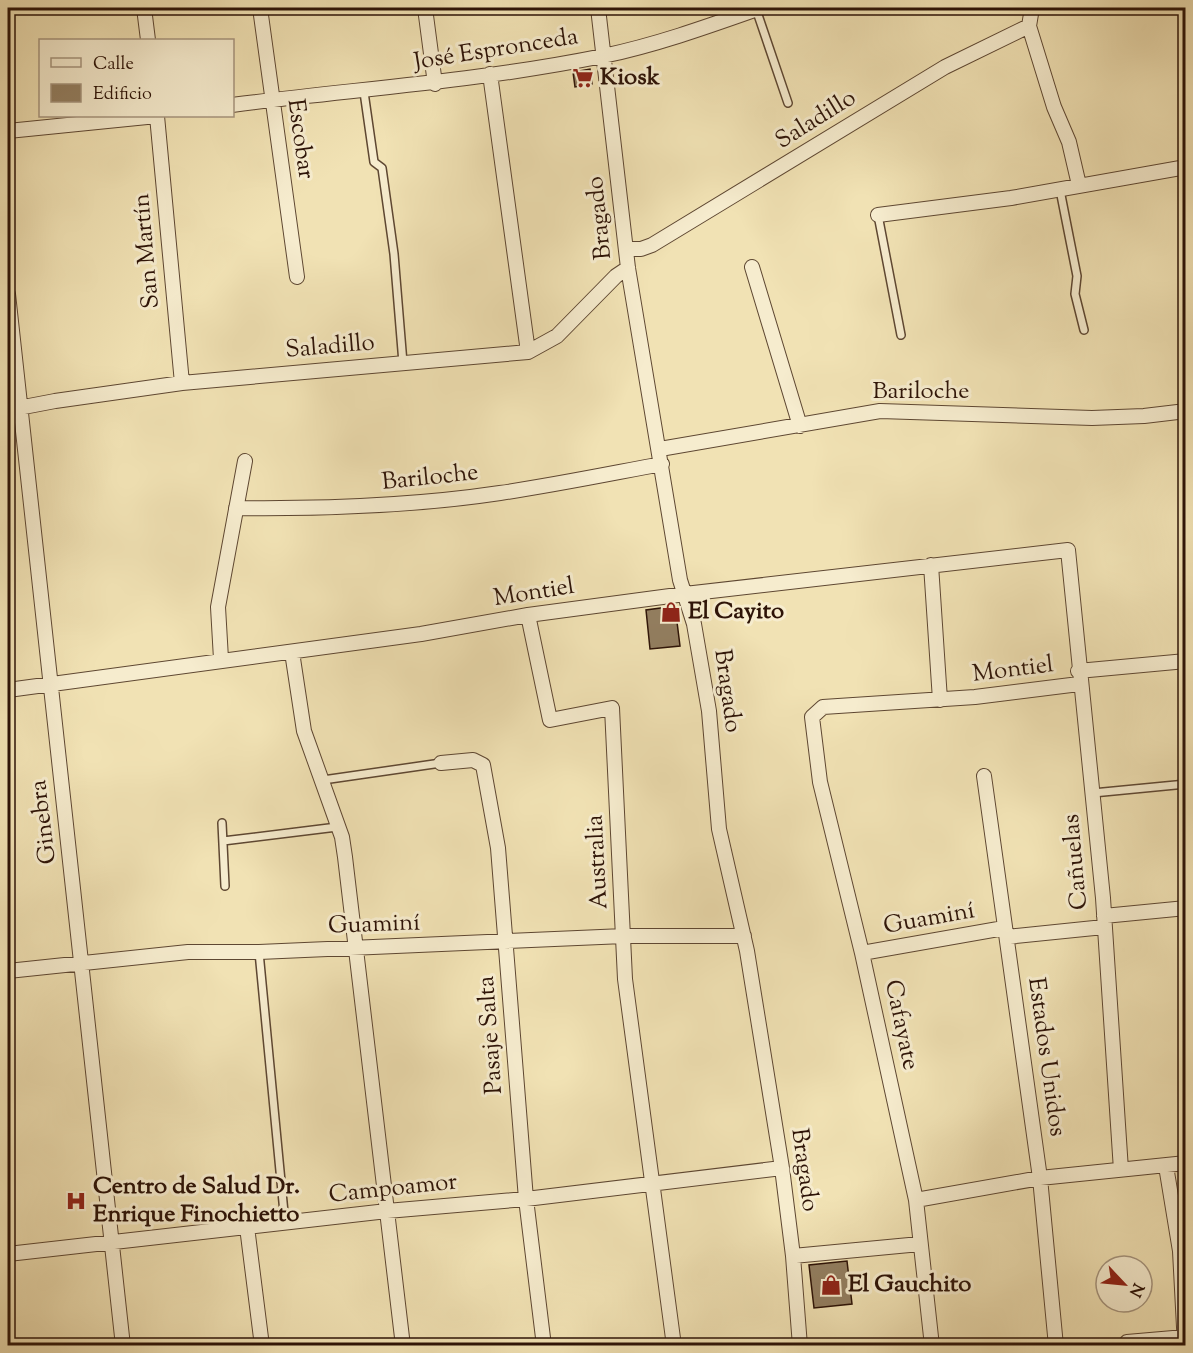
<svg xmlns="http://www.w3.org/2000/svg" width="1193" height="1353" viewBox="0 0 1193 1353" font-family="'Sorts Mill Goudy',serif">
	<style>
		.building { fill: #937f61; stroke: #2d1307; stroke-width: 1.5 }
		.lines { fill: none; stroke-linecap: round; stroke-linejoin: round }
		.service-casing { stroke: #5e4732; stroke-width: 10 }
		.minor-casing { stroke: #5e4732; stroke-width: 16 }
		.service { stroke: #f6ecce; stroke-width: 7 }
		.minor { stroke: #f6ecce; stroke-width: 14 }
		.labels { text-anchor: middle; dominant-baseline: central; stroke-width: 6; stroke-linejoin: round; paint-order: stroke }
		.street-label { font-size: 24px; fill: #2d1307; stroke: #f6ecce }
		.poi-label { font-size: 24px; font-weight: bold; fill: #2d1307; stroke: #f6ecce; text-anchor: start }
	</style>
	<rect width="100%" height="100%" fill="#f1e2b4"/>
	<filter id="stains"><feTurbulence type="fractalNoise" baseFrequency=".00333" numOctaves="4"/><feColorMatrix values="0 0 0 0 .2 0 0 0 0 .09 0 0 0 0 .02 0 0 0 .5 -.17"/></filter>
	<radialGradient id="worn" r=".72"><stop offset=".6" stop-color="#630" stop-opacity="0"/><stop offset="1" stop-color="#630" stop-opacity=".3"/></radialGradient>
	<path class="building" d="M590,69L592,84L575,87L573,72Z
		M675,606L680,646L650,649L646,610Z
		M847,1261L852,1304L814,1308L809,1265Z"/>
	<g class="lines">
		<g class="service-casing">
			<path id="service" d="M756,9L788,103
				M364,92L374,162L382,168L394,254L403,363
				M1060,190L1077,276L1075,294L1084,330
				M878,215L901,335
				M323,780L441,763
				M1093,793L1186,784
				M222,823L225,886
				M223,841L337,827
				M259,952L285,1223"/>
		</g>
		<g class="minor-casing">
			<path id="minor" d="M144,8L148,40
				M260,8L297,277
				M425,8L435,84
				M598,8L628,268L680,580L694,624L709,711L719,829L747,951L782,1168L793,1256L800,1346
				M1032,8L1029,26L1054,107L1069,142L1079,185
				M490,74L528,352
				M232,105C356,89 480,81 603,56C656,45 709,26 760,8
				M157,116L182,383
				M8,131L157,116
				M878,215L1011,198L1186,167
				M627,249H641L652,245L945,67L1029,26
				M752,267L800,426
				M8,294L123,1346
				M8,410L55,401L182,383L528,352L557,336L616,276L628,268
				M660,449L880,411L1092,418L1144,416L1186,411
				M236,508C324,509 413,506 500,493C555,485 608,474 662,464
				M931,565L940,700
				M528,615L550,720L612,708L625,979L674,1346
				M292,652L304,731L342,837L345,857L403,1346
				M221,659L218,607L245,461
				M1078,671L1186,661
				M8,690L421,634L528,615L685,594L1068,550L1103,898L1121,1170
				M441,763L473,760L483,765L498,848L526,1199L544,1346
				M984,776L1040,1178L1056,1346
				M1104,916L1186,908
				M1007,937L1104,927
				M862,953L1004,928
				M8,971L188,952H259L624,936H744
				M1166,1166L1180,1251L1185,1346
				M916,1200L1040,1178L1186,1163
				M247,1227L262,1346
				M8,1254L387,1211L526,1199L782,1168
				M793,1256L920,1244
				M1127,1342L1185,1337
				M932,1346L916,1200L862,953L820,782L812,717L823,707L975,697L1079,684"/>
		</g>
		<use href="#service" class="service"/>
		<use href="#minor" class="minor"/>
	</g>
	<defs>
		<g id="supermarket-bare" transform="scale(1.62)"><path d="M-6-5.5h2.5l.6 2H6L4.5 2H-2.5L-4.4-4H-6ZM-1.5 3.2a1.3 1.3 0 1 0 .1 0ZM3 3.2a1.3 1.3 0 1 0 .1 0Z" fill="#8f2418" stroke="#f6ecce" stroke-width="2.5" paint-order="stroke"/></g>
		<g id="shop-bare" transform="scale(1.62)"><path d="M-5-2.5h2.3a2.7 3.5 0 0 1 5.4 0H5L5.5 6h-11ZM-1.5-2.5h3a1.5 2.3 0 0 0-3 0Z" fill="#8f2418" stroke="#f6ecce" stroke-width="2.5" paint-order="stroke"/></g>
		<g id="hospital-bare" transform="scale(1.62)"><path d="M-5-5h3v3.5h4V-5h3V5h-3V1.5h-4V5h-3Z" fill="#8f2418" stroke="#f6ecce" stroke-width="2.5" paint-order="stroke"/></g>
	</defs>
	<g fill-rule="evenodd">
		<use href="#supermarket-bare" x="583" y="78"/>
		<use href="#shop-bare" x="671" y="612"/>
		<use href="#hospital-bare" x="76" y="1201"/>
		<use href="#shop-bare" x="831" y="1285"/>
	</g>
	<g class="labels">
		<g class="street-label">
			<text transform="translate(496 50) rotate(-9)">José Espronceda</text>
			<text transform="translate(816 120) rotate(-32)">Saladillo</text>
			<text transform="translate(300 139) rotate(82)">Escobar</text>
			<text transform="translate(600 218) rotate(-96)">Bragado</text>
			<text transform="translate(147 251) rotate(-95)">San Martín</text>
			<text transform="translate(330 347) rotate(-5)">Saladillo</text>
			<text x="921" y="392">Bariloche</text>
			<text transform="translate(430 478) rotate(-6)">Bariloche</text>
			<text transform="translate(534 593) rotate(-9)">Montiel</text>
			<text transform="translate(1013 670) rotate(-7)">Montiel</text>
			<text transform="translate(727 691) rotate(82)">Bragado</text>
			<text transform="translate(44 822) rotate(-97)">Ginebra</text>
			<text transform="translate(598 862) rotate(-93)">Australia</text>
			<text transform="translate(1076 862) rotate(-95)">Cañuelas</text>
			<text transform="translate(929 919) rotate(-10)">Guaminí</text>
			<text transform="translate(374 925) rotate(-2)">Guaminí</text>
			<text transform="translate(901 1025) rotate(78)">Cafayate</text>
			<text transform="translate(491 1035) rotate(-94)">Pasaje Salta</text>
			<text transform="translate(1046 1057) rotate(82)">Estados Unidos</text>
			<text transform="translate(804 1170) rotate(82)">Bragado</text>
			<text transform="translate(393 1189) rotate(-6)">Campoamor</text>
		</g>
		<g class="poi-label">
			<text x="600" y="78">Kiosk</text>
			<text x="688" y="612">El Cayito</text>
			<text x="93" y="1187">Centro de Salud Dr.<tspan x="93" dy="28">Enrique Finochietto</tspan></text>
			<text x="848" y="1285">El Gauchito</text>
		</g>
	</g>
	<rect width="1193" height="1353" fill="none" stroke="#f1e2b4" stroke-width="30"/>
	<rect x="9" y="9" width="1175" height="1335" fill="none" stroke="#2d1307" stroke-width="3"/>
	<rect x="15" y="15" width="1163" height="1323" fill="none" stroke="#2d1307" stroke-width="1.5"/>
	<rect x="39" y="39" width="195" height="78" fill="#f6ecce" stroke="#a6957e" stroke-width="1.5"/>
	<rect x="51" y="58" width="30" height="9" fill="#f6ecce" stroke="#a6957e" stroke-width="1.5"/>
	<text x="93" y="69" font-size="18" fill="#2d1307">Calle</text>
	<rect x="51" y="84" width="30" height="18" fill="#937f61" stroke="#a6957e" stroke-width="1.5"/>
	<text x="93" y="99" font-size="18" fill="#2d1307">Edificio</text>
	<g transform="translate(1124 1284) rotate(116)"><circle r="28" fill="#f6ecce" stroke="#a6957e" stroke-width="1.5"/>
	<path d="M0-4.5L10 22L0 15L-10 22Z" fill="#8f2418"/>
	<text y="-9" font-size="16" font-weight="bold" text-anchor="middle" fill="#2d1307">N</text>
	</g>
	<rect width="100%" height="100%" filter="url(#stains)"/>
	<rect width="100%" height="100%" fill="url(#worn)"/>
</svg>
